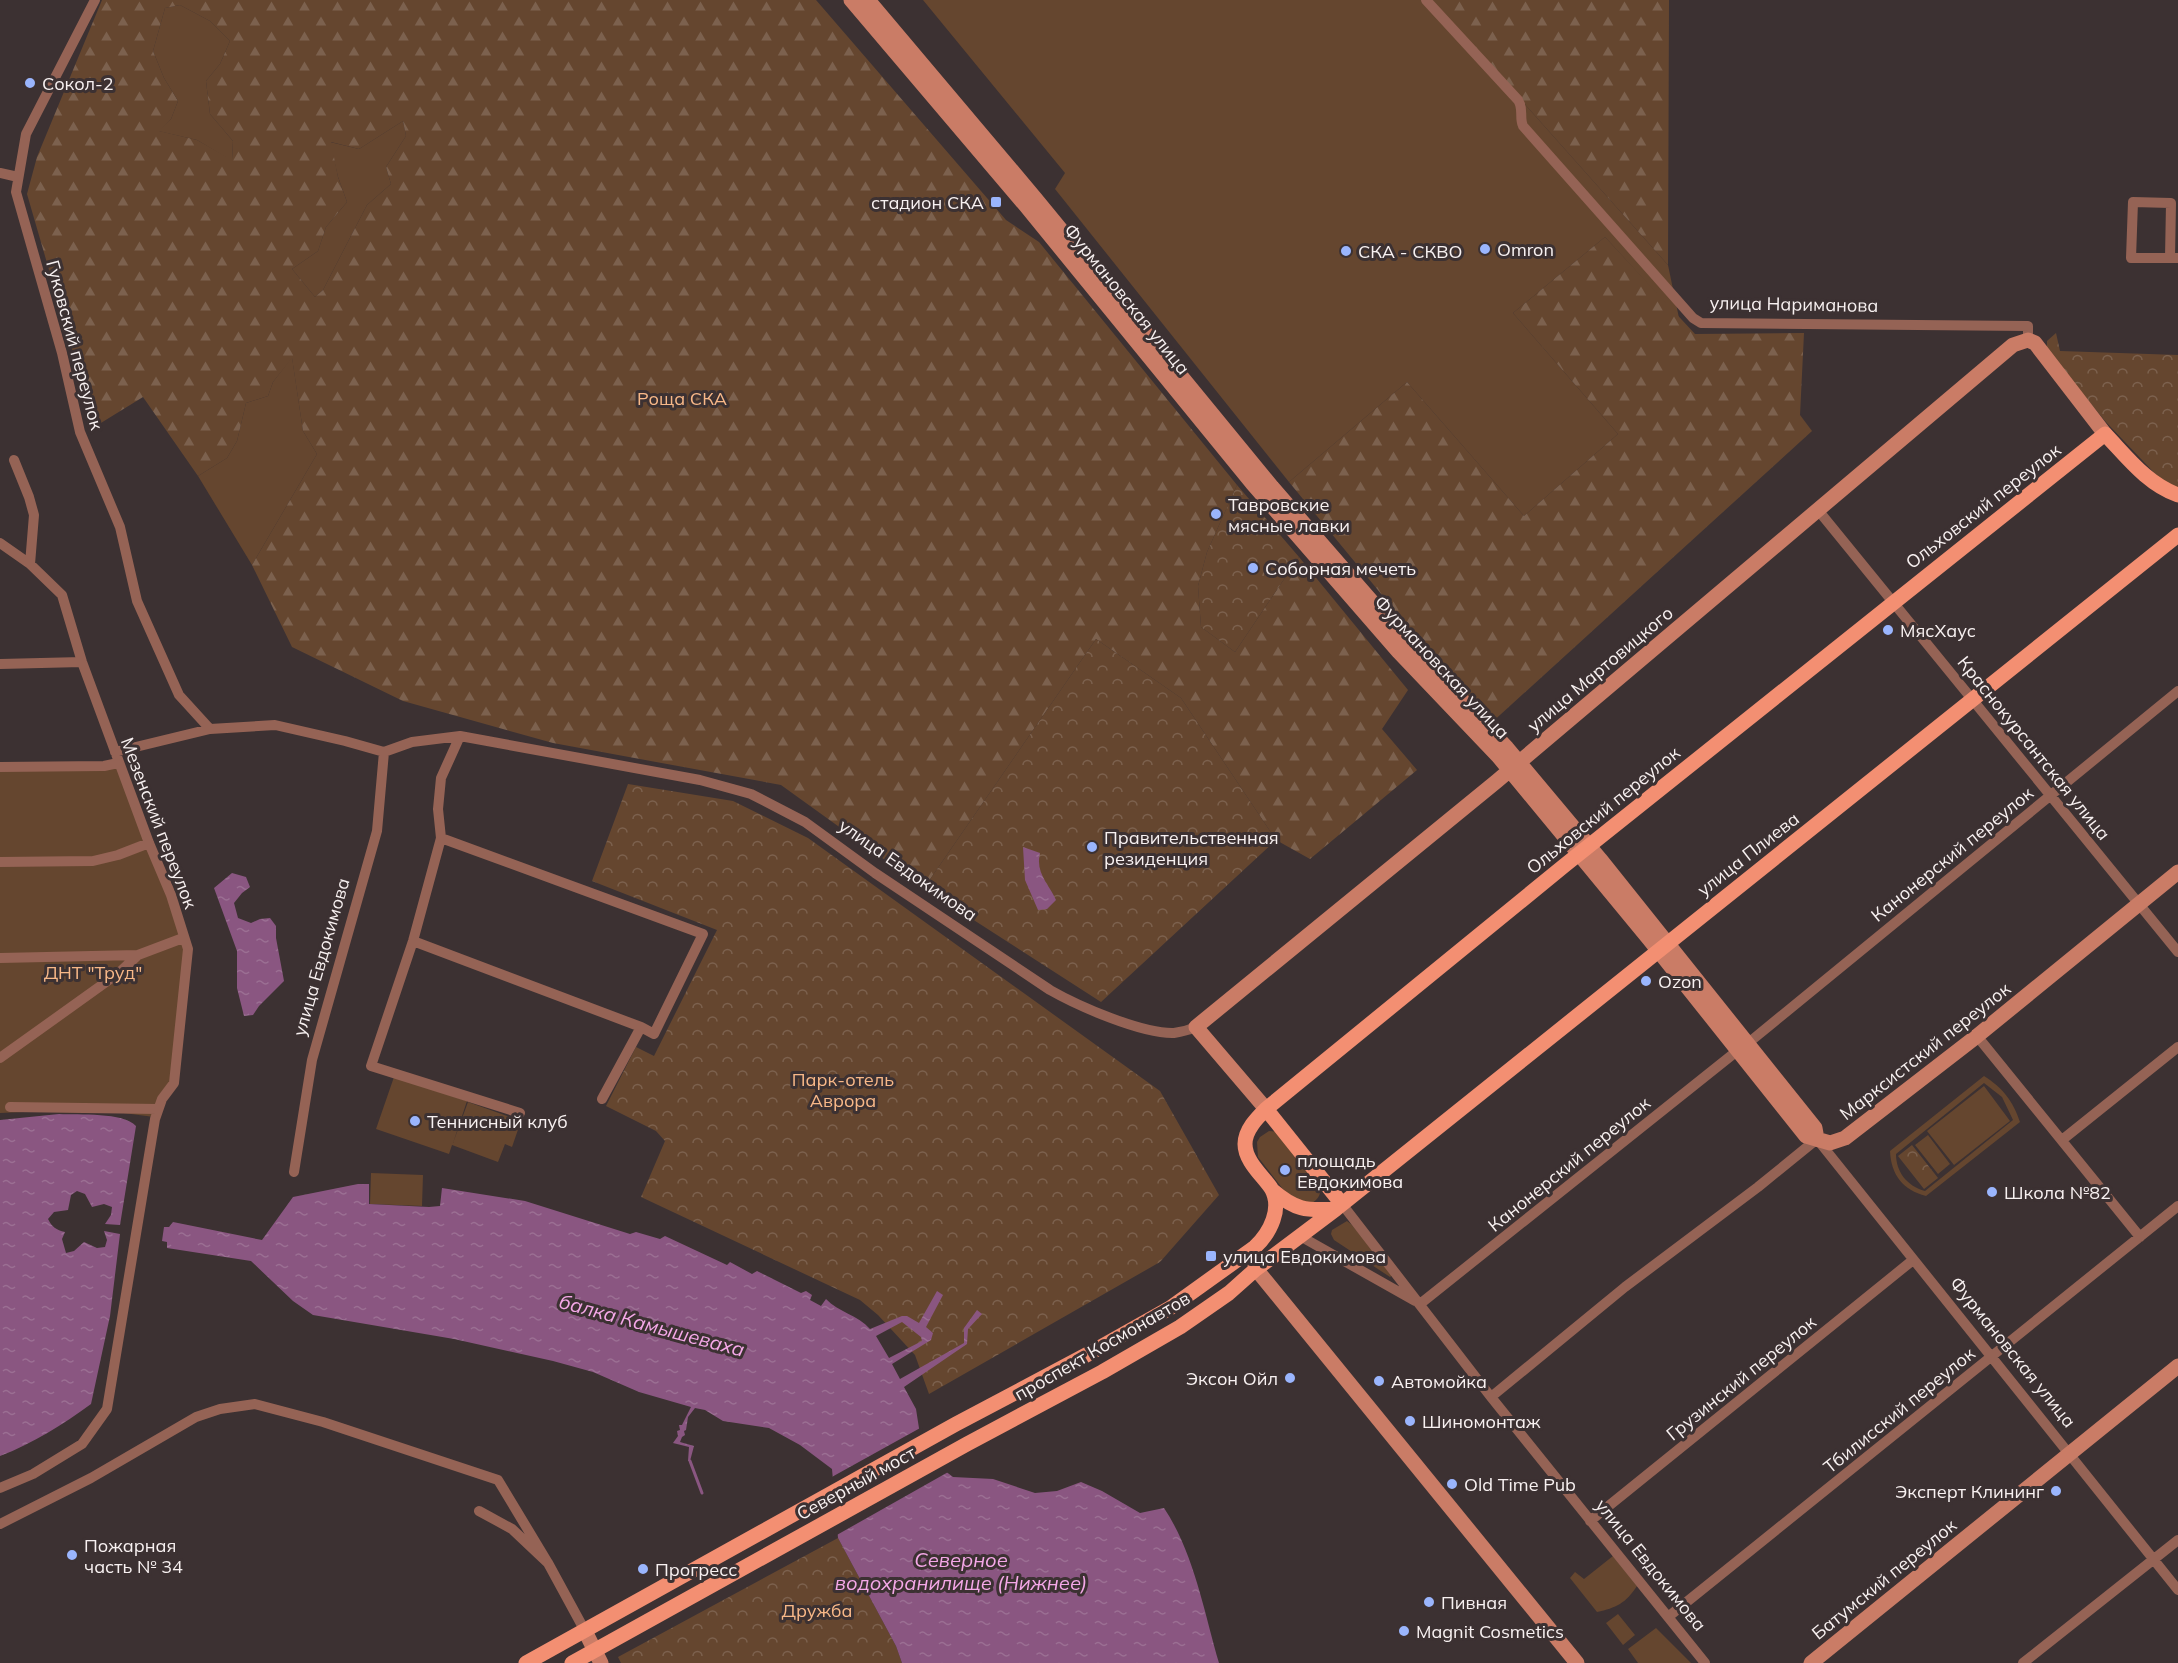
<svg xmlns="http://www.w3.org/2000/svg" width="2178" height="1663" viewBox="0 0 2178 1663" font-family="Mulish,sans-serif">
	<style>
		.green { fill: #65462f; fill-rule: evenodd }
		.forest { fill: url(#forest-firs); fill-rule: evenodd }
		.park { fill: url(#park-crowns) }
		.water { fill: url(#water-ripples); fill-rule: evenodd }
		.pier { fill: #3c3132 }
		.lines { fill: none; stroke-linecap: round; stroke-linejoin: round }
		.stream { stroke: #8a5681; stroke-width: 3 }
		.street { stroke: #956355; stroke-width: 10 }
		.secondary { stroke: #ca7c66; stroke-width: 15 }
		.primary { stroke: #f38f72; stroke-width: 15 }
		.poi-dot { fill: #9ab5fd; stroke: #3c3132; stroke-width: 2 }
		.labels { text-anchor: middle; dominant-baseline: central; stroke-width: 6; stroke-linejoin: round; paint-order: stroke }
		.poi-label { font-size: 18px; fill: #f8f1f1; stroke: #3c3132; text-anchor: start }
		.street-label { font-size: 18px; fill: #f8f1f1; stroke: #3c3132 }
		.park-label { font-size: 18px; fill: #f8b888; stroke: #3c3132 }
		.water-label { font-size: 20px; font-style: italic; fill: #f5a8e8; stroke: #3c3132 }
	</style>
	<defs>
		<pattern id="forest-firs" width="22" height="20" patternUnits="userSpaceOnUse" patternTransform="scale(1.5)"><rect width="22" height="20" fill="#65462f"/><path d="M5 1l3.5 6h-7zM16 11l3.5 6h-7z" fill="#7c614e"/></pattern>
		<pattern id="park-crowns" width="20" height="18" patternUnits="userSpaceOnUse" patternTransform="scale(1.5)"><rect width="20" height="18" fill="#65462f"/><path d="M2 6a3 3 0 1 1 6 0M12 15a3 3 0 1 1 6 0" fill="none" stroke="#7c614e"/></pattern>
		<pattern id="water-ripples" width="26" height="14" patternUnits="userSpaceOnUse" patternTransform="scale(1.5)"><rect width="26" height="14" fill="#8a5681"/><path d="M2 4q2-2 4 0t4 0M15 11q2-2 4 0t4 0" fill="none" stroke="#9b6f93"/></pattern>
	</defs>
	<rect width="100%" height="100%" fill="#3c3132"/>
	<path class="green" d="M923,0H1432L1668,265L1679,318L1605,237L1513,313L1618,434L1524,516L1407,382L1289,482L1055,189L1065,173Z
		M180,5L210,21L230,41L220,64L206,81L210,114L233,141L232,161L197,140L158,131L171,119L178,101L164,78L153,51L165,8Z
		M403,121L406,136L386,167L391,184L367,205L323,290L315,297L292,269L318,251L326,227L347,202L338,177L330,142L359,149Z
		M292,357L303,431L317,454L252,565L198,476L227,458L237,441L246,403L268,396L273,382Z
		M0,767L118,768L164,885L188,962L178,1073L154,1117L93,1109L0,1113Z
		M1984,1076C2003,1088 2013,1101 2020,1122L1926,1196C1903,1190 1891,1175 1890,1151ZM1984,1083L2002,1097L2013,1120L1925,1191C1907,1186 1896,1172 1896,1154Z
		M394,1077L467,1101L453,1143L468,1102L521,1121L512,1147L505,1144L498,1162L452,1145L449,1154L376,1129Z
		M1984,1086L2010,1121L1954,1165L1927,1131Z
		M1269,1131L1279,1132L1321,1188C1320,1196 1318,1200 1310,1204L1289,1197L1258,1157L1257,1142L1260,1137Z
		M1928,1135L1950,1164L1938,1174L1915,1145Z
		M371,1173L423,1175L422,1206L370,1204Z
		M1347,1221L1351,1224L1394,1274L1390,1277L1334,1240L1331,1234L1332,1230Z
		M1613,1556L1637,1586C1626,1603 1616,1608 1597,1612L1570,1578L1575,1572L1584,1579Z
		M1618,1614L1635,1635L1623,1645L1606,1623Z
		M1656,1628L1691,1663H1638L1628,1649Z"/>
	<path class="forest" d="M102,0H816L1006,220L1039,242L1237,485L1207,552L1198,586L1201,627L1235,652L1299,557L1408,690L1382,729L1417,770L1310,859L1276,840L1181,698L1096,639L924,888L781,785L553,743L403,701L292,647L252,565L317,454L303,431L292,358L273,382L268,396L246,403L237,441L227,458L198,476L143,397L96,426L92,418L27,194L37,157ZM180,5L210,21L230,41L220,64L206,81L210,114L233,141L232,160L197,140L159,131L171,119L178,101L164,78L153,51L165,8ZM403,121L406,136L386,167L391,184L367,205L323,290L315,297L292,269L318,251L326,227L347,202L338,177L331,142L359,149Z
		M1432,0H1669L1668,265Z
		M1605,237L1695,334L1804,333L1800,415L1812,431L1489,725L1289,482L1407,382L1524,516L1618,434L1513,313Z"/>
	<path class="park" d="M2056,333L2060,351L2178,355V489L2162,481L2105,421L2059,365L2047,348V341Z
		M1237,485L1299,557L1235,652L1201,627L1198,586L1207,552Z
		M1096,639L1181,698L1276,840L1101,1002L924,888Z
		M628,784L733,801L808,838L1160,1091L1219,1195L1160,1262L929,1394L915,1355L878,1315L860,1300L641,1197L665,1141L656,1131L606,1106L636,1047L654,1056L717,930L592,881Z
		M1912,1145L1938,1178L1924,1189L1898,1156Z
		M838,1538L896,1646L902,1663H621L618,1657Z"/>
	<path class="water" d="M1023,847L1040,853C1035,873 1049,884 1056,900L1047,909L1038,910L1025,880Z
		M232,873L246,877L250,887L242,893L234,903L238,918L251,923L260,919L270,918L276,926V938L284,981L259,1006L253,1015L244,1016L237,988V951L214,888Z
		M59,1114C79,1115 123,1112 136,1126L120,1225L105,1224L111,1215L112,1207L104,1204L92,1207L85,1194L77,1191L71,1195L68,1210L54,1212L48,1219C52,1227 56,1230 65,1232L62,1239L66,1253L74,1251L84,1242L97,1248L105,1247L107,1240L104,1231L120,1234L110,1316L91,1404C62,1425 34,1443 0,1456V1120Z
		M358,1184H369V1204L429,1207L440,1206L442,1188L525,1201L630,1234L636,1232L660,1239L665,1236L727,1265L730,1262L752,1274L757,1271L801,1293L806,1291L812,1295L810,1300L821,1306L826,1299C838,1312 858,1315 870,1329L902,1316H907L919,1323L937,1291L943,1295L926,1327L933,1333L931,1340L892,1364L900,1379L964,1343V1328L977,1310L982,1314L968,1329L967,1344L904,1387L916,1409L923,1454L953,1477L993,1479L1035,1493L1057,1491L1081,1482L1102,1491L1140,1513L1164,1508C1194,1553 1204,1612 1219,1663H902L896,1646L838,1538L832,1469L800,1445L769,1428L723,1421L705,1410L695,1408L688,1417L686,1430L684,1431L685,1435L682,1437L680,1442L694,1446L690,1461H688L689,1447L673,1443L678,1436L677,1431L680,1430L679,1425H682L691,1407L639,1392L593,1372L553,1361L454,1339L313,1315L293,1301L251,1261L167,1248V1242L162,1241L164,1227H169L173,1222L262,1240L293,1197ZM902,1322L921,1337L922,1341L889,1358L876,1336Z"/>
	<path class="pier" d="M922,1427L926,1452L950,1471L835,1536L830,1478Z"/>
	<g class="lines">
		<path class="stream" d="M690,1461L702,1493"/>
		<path class="street" d="M95,0L26,134L16,192L62,353L80,432L120,527L137,601L179,695L210,729
			M1426,0L1518,100C1524,109 1519,117 1523,126L1693,318L1701,323L2028,326V340
			M0,173L18,177
			M2170,258L2171,203L2133,202L2131,258H2178
			M14,460L29,497L34,515L30,564
			M1818,510L2178,952
			M0,543L30,564L62,595L82,662L149,843L171,895L188,949L174,1083L162,1099L155,1119L107,1409L82,1444L33,1474L0,1488
			M0,664L82,662
			M460,736L441,778L438,809L441,838L413,941L371,1066L520,1113
			M115,752L210,729L275,725L345,741L384,752L412,742L460,736L700,780L751,794L805,822L875,873L1050,990C1078,1006 1142,1034 1174,1033C1181,1032 1189,1030 1196,1027
			M0,767L104,766L118,763
			M441,838L703,934L654,1034L641,1027L602,1099
			M0,862L93,861L118,855L149,843
			M413,941L641,1027
			M0,958L138,955L183,938
			M1977,1036L2140,1237
			M1747,1044L2178,691
			M0,1058L120,972L138,955
			M10,1107L158,1109
			M2062,1140L2178,1047
			M294,1172L312,1060L377,831L384,752
			M1342,1204L1491,1397L1705,1663
			M1300,1236L1415,1301
			M1420,1304L1737,1051
			M1491,1397L1625,1287L1758,1187L1817,1139L2178,1590
			M479,1511L512,1529L548,1563L585,1631
			M1590,1521L1913,1260
			M0,1524L91,1478L196,1417L220,1409L255,1404L323,1422L498,1480L548,1563
			M1668,1617L2178,1206
			M2023,1663L2178,1540"/>
		<path class="secondary" d="M851,0L1026,206L1252,483L1398,651L1498,756L1649,939L1806,1136L1830,1143L1845,1138L1977,1036L2178,872
			M868,0L1035,198L1272,487L1407,642L1507,748L1600,859L1815,1128L1817,1139
			M1266,1109L1196,1027L1497,781L2013,345L2028,340L2035,343L2105,434
			M1255,1247L1252,1251L1256,1269L1577,1663
			M585,1631L601,1663
			M1811,1663L2178,1366"/>
		<path class="primary" d="M1266,1109L1342,1204
			M1272,1190C1295,1210 1306,1211 1335,1209
			M526,1663L956,1424L1090,1353L1170,1308L1255,1247C1270,1233 1283,1208 1271,1188C1262,1175 1245,1161 1245,1144C1245,1130 1257,1118 1266,1109L1565,865L2105,434C2127,457 2147,484 2178,495
			M572,1663L967,1444L1102,1372L1180,1327L1229,1293L1256,1269L1336,1209L2178,535"/>
	</g>
	<g class="poi-dot">
		<circle cx="30" cy="83" r="6"/>
		<rect x="990" y="196" width="12" height="12" rx="3"/>
		<circle cx="1485" cy="249" r="6"/>
		<circle cx="1346" cy="251" r="6"/>
		<circle cx="1216" cy="514" r="6"/>
		<circle cx="1253" cy="568" r="6"/>
		<circle cx="1888" cy="630" r="6"/>
		<circle cx="1092" cy="847" r="6"/>
		<circle cx="1646" cy="981" r="6"/>
		<circle cx="415" cy="1121" r="6"/>
		<circle cx="1285" cy="1170" r="6"/>
		<circle cx="1992" cy="1192" r="6"/>
		<rect x="1205" y="1250" width="12" height="12" rx="3"/>
		<circle cx="1290" cy="1378" r="6"/>
		<circle cx="1379" cy="1381" r="6"/>
		<circle cx="1410" cy="1421" r="6"/>
		<circle cx="1452" cy="1484" r="6"/>
		<circle cx="2056" cy="1491" r="6"/>
		<circle cx="72" cy="1555" r="6"/>
		<circle cx="643" cy="1569" r="6"/>
		<circle cx="1429" cy="1602" r="6"/>
		<circle cx="1404" cy="1631" r="6"/>
	</g>
	<g class="labels">
		<g class="poi-label">
			<text x="42" y="83">Сокол-2</text>
			<text x="984" y="202" text-anchor="end">стадион СКА</text>
			<text x="1497" y="249">Omron</text>
			<text x="1358" y="251">СКА - СКВО</text>
			<text x="1228" y="504">Тавровские<tspan x="1228" dy="21">мясные лавки</tspan></text>
			<text x="1265" y="568">Соборная мечеть</text>
			<text x="1900" y="630">МясХаус</text>
			<text x="1104" y="837">Правительственная<tspan x="1104" dy="21">резиденция</tspan></text>
			<text x="1658" y="981">Ozon</text>
			<text x="427" y="1121">Теннисный клуб</text>
			<text x="1297" y="1160">площадь<tspan x="1297" dy="21">Евдокимова</tspan></text>
			<text x="2004" y="1192">Школа №82</text>
			<text x="1223" y="1256">улица Евдокимова</text>
			<text x="1278" y="1378" text-anchor="end">Эксон Ойл</text>
			<text x="1391" y="1381">Автомойка</text>
			<text x="1422" y="1421">Шиномонтаж</text>
			<text x="1464" y="1484">Old Time Pub</text>
			<text x="2044" y="1491" text-anchor="end">Эксперт Клининг</text>
			<text x="84" y="1545">Пожарная<tspan x="84" dy="21">часть № 34</tspan></text>
			<text x="655" y="1569">Прогресс</text>
			<text x="1441" y="1602">Пивная</text>
			<text x="1416" y="1631">Magnit Cosmetics</text>
		</g>
		<g class="street-label">
			<text transform="translate(1127 299) rotate(51)">Фурмановская улица</text>
			<text transform="translate(1794 304) rotate(1)">улица Нариманова</text>
			<text transform="translate(75 345) rotate(75)">Гуковский переулок</text>
			<text transform="translate(1983 506) rotate(-38)">Ольховский переулок</text>
			<text transform="translate(1442 667) rotate(47)">Фурмановская улица</text>
			<text transform="translate(1600 669) rotate(-40)">улица Мартовицкого</text>
			<text transform="translate(2034 748) rotate(51)">Краснокурсантская улица</text>
			<text transform="translate(1603 810) rotate(-39)">Ольховский переулок</text>
			<text transform="translate(159 823) rotate(69)">Мезенский переулок</text>
			<text transform="translate(1748 854) rotate(-38)">улица Плиева</text>
			<text transform="translate(1952 854) rotate(-39)">Канонерский переулок</text>
			<text transform="translate(908 870) rotate(35)">улица Евдокимова</text>
			<text transform="translate(321 957) rotate(-74)">улица Евдокимова</text>
			<text transform="translate(1925 1051) rotate(-38)">Марксистский переулок</text>
			<text transform="translate(1569 1164) rotate(-39)">Канонерский переулок</text>
			<text transform="translate(1102 1346) rotate(-30)">проспект Космонавтов</text>
			<text transform="translate(2013 1352) rotate(51)">Фурмановская улица</text>
			<text transform="translate(1741 1378) rotate(-39)">Грузинский переулок</text>
			<text transform="translate(1899 1410) rotate(-39)">Тбилисский переулок</text>
			<text transform="translate(856 1483) rotate(-29)">Северный мост</text>
			<text transform="translate(1651 1565) rotate(51)">улица Евдокимова</text>
			<text transform="translate(1884 1579) rotate(-39)">Батумский переулок</text>
		</g>
		<g class="park-label">
			<text x="682" y="398">Роща СКА</text>
			<text x="93" y="972">ДНТ "Труд"</text>
			<text x="843" y="1079">Парк-отель<tspan x="843" dy="21">Аврора</tspan></text>
			<text x="817" y="1610">Дружба</text>
		</g>
		<g class="water-label">
			<text transform="translate(652 1325) rotate(15)">балка Камышеваха</text>
			<text x="961" y="1559">Северное<tspan x="961" dy="23">водохранилище (Нижнее)</tspan></text>
		</g>
	</g>
</svg>
